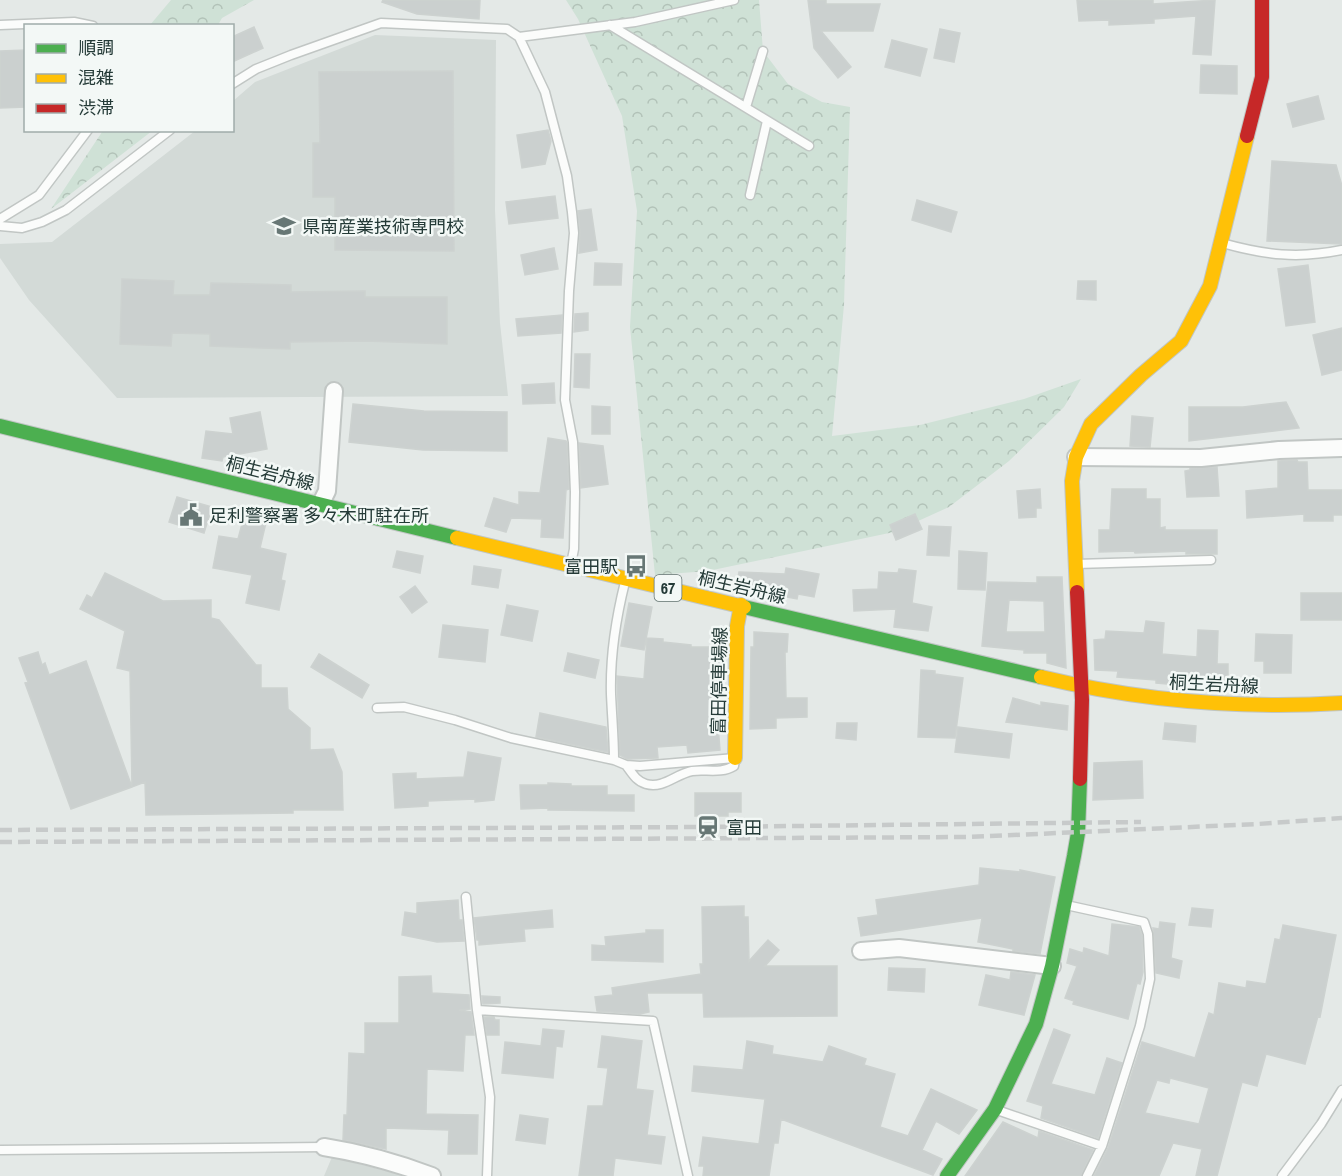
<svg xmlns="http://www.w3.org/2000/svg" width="1342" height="1176" viewBox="0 0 1342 1176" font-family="'Archivo Narrow','Noto Sans JP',sans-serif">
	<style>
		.built { fill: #d3dad7 }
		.forest { fill: url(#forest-crowns) }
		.building { fill: #cbd0cf; stroke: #cdd2d0; stroke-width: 1.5; fill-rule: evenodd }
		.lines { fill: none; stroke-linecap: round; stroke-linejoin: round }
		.lane-casing { stroke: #c1c6c4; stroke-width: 11 }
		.street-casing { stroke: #c1c6c4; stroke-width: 20 }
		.fast-casing { stroke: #c0c6c4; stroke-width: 16 }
		.slow-casing { stroke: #c0c6c4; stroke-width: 16 }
		.jam-casing { stroke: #c0c6c4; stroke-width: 16 }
		.lane { stroke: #fbfcfb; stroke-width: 8 }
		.street { stroke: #fbfcfb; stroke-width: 16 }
		.fast { stroke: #4caf50; stroke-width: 14 }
		.slow { stroke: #ffc107; stroke-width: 14 }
		.jam { stroke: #c62828; stroke-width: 14 }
		.rail { stroke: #c7caca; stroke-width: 4.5; stroke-dasharray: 12 6; stroke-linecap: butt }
		.labels { text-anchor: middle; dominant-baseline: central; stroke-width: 5; stroke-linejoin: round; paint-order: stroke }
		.shield { fill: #f3f8f6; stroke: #627370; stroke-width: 1.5 }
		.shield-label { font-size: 16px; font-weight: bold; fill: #243a37 }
		.poi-label { font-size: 18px; fill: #243a37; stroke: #f3f8f6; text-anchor: start }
		.street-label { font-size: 18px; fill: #243a37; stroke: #f3f8f6 }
	</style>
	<defs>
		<pattern id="forest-crowns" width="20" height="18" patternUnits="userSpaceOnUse" patternTransform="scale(1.5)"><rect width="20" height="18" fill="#cfe1d6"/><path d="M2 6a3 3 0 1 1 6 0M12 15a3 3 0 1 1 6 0" fill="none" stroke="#b2c2b8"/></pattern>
	</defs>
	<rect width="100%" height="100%" fill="#e4e9e7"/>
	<path class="built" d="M375,35L496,40L495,210L500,323L508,396L117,398L29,300L0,258V244L52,242L195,131L232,130L233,101L255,82Z
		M332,1157L402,1175L405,1176H324Z"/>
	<path class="forest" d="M171,0H254L222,18L218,25H150Z
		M566,0H759L763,51L788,84L822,102L850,107L844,305L832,436L920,425L1024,399L1081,379L1064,407L1009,461L949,507L894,532L708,571L655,575L630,327L637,211L622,116L578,19Z
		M103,131H152L51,209L102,132Z"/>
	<path class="building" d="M383,0H480L479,19L417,14L382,2Z
		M808,0H826V4H880L873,31H821L851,67L838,78L814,48Z
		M1077,0H1153V4L1215,0L1211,55L1193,54L1196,16L1154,19V23L1109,25V20L1079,21Z
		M254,27L263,48L232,62V37Z
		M940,29L960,33L954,62L934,58Z
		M892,40L927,49L920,76L885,67Z
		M26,50V107L0,108V51Z
		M1201,65L1237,66V94L1200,93Z
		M453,71L454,251L335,250V197H313V143H320L319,72Z
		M1318,96L1324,119L1293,127L1287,104Z
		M548,130L551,141L545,164L522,168L517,135Z
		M1272,161L1336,165L1342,186V244L1267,241Z
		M555,196L558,218L509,224L506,202Z
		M917,200L957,212L951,232L912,220Z
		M591,209L597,250L579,253L580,233L578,211Z
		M554,248L558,269L525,275L521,255Z
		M595,263L622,264L621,285H594Z
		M1308,265L1315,322L1286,326L1278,269Z
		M122,279L174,281L173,295H210L211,283L291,285V292L365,291V297H447V344L366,341L290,342V349L210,346V334L172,333L171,346L120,344Z
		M1078,281H1096V300L1077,299Z
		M588,313V330L574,332L575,314Z
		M562,315L561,333L518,336L516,319Z
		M1342,328V370L1322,375L1313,335Z
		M575,354H590L589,388L574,387Z
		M554,383L555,403L523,404L522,385Z
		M1286,402L1299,428L1189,441V407H1243Z
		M353,404L424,411L507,412V451L423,450L349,442Z
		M592,406L610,407V434H592Z
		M260,412L267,449L223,457L222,461L202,458L206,431L233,434L230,418Z
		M1132,416L1153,418L1150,447L1130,446Z
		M548,438L566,441L567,443L569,489L566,490L563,538L541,537L542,519L511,518L506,532L485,526L494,498L519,505V492L540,493Z
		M579,443L603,446L608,484L581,488Z
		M1297,460L1298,462H1307L1308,490H1342V515H1333V521H1304V514L1247,518L1246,491L1278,488V461Z
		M1217,467L1219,496L1187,497L1185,471L1190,470V468Z
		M1040,489L1041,508H1036V517L1019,518L1017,491Z
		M1112,489H1146V499H1160V528L1165,527V530H1217V554H1186V551L1135,553L1134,551L1099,552V530H1110Z
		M177,497L212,507L204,533L169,522Z
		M246,509L268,514L260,548L286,554L281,580L285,581L279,610L246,603L252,575L213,568L219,536L238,539Z
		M915,514L922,529L896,540L890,525Z
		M929,526L951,527L949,556L927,555Z
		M397,551L423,556L420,573L393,567Z
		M959,551L987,553L985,590L958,589Z
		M474,566L501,570L498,588L472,584Z
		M786,568L819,574L814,597L798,594L797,599L781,596L782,589L736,588L739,572L785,574Z
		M899,569L916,571L912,603L932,607L928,631L894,627L896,609L854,611L853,590L878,589L879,572L898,573Z
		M105,573L163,601L211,600V618L219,620L256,665H261V688H287L288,709L310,728V750L333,749L342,772L343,810H293V813L146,815L145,782L132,787L130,671L117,668L125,631L80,609L87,595L92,598Z
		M1037,577H1062L1066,668L1047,663V653H1024V650L982,646L988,582L1037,583ZM1009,600L1044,601L1045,632H1006Z
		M415,586L427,602L412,613L400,597Z
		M1301,593H1342V620H1301Z
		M629,603L652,607L644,650L621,646Z
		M507,605L538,611L532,641L501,635Z
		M1146,621L1164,623L1162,654L1197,657L1198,630L1218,631L1217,664H1228V689L1156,683V680L1117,677L1118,671L1095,670L1094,640L1105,639L1106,631L1144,633Z
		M443,625L488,630L485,662L439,657Z
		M754,632L788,634L787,652H785L786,698H807V717L776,718V728L750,729L751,647H754Z
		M1256,634L1292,635L1291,673H1264V661H1255Z
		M647,638L663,639V642L691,645V647H722L721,713H717L720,750L688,753L687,745L657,747L658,758L627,759L620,755L617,676L644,679Z
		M38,652L42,665L45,663L49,675L86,661L132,787L71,809L25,683L28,682L19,658Z
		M568,653L599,660L595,678L564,671Z
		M319,654L369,685L362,698L311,667Z
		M921,670L935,671V674L963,678L955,738L918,737Z
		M1013,698L1041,706V702L1068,706L1067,730L1006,722Z
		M540,713L606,727L608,752L536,737Z
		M837,723H857L856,740L836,738Z
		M1165,723L1196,726L1195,742L1163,739Z
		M958,727L1012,734L1009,758L955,752Z
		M468,752L501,758L494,800L475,802V799L428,801V806L395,808L393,774L416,773V779L464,777Z
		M1142,761L1143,798L1093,800L1094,763Z
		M548,783L571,784V786H607V795H634V811L548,810V808L521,809L520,785H548Z
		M695,793H741V812H728V816H695Z
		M980,868L1020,872V870L1055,877L1040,954L1013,951V949L978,942L982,918L861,936L858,918L878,915L876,900L979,885Z
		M458,900L459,920H462L464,941L437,942L402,935L405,912L417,914V903Z
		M744,906V917H748L749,961L768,940L779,950L765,966H837V1016L704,1017L703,993H647L649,1012L640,1014L597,1011L595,997L613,995L612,988L701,974L700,964H703L702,907Z
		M1192,908L1213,910L1211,927L1189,925Z
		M552,910L553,927L524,929L525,941L479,945V940H477L474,918Z
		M1160,922L1175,924L1171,958L1182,961L1179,978L1156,973L1153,928L1159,929Z
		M1112,924L1139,927L1142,935L1143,972L1140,984L1137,983L1128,1019L1073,1004L1074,1001L1065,998L1077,966L1067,963L1070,949L1083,953L1084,948L1109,956Z
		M1283,925L1336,935L1320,1017L1318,1016L1305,1064L1266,1054L1257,1086L1242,1082L1217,1176H1196L1202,1149L1173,1143L1159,1176H1094L1108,1148L1142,1042L1195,1058L1209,1013L1214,1015L1219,983L1246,988L1247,981L1266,984L1275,939L1280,940ZM1170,1078L1209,1088L1199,1124L1145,1113L1157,1080L1169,1083Z
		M646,930H663V962L592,960V945L606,946L605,937L646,933Z
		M889,968L925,969L924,992L888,990Z
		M1011,972L1035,975L1024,1015L979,1005L986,975L1010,980Z
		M431,976L432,993L469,995L470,1009L459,1010L471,1012L474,1035H465L463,1071L427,1069L426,1114L478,1115L477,1154H448L449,1130L386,1128V1149L343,1140L344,1115H347L349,1053L365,1054V1023H399V977Z
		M482,996L500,997V1003L483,1004Z
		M484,1017H494L495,1020H499V1035H487Z
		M543,1029L564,1031L562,1047L556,1046L553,1078L502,1073L505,1042L541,1046Z
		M1054,1029L1070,1035L1051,1084L1095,1095L1107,1058L1122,1063L1098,1138L1041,1118L1043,1106L1027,1101Z
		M602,1036L642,1041L636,1089L653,1091L647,1135L665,1137L661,1164L615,1158L613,1176H579L588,1106H603L608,1068L598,1067Z
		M747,1041L773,1046L772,1054L823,1062L829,1046L866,1059L864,1065L895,1074L880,1127L908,1136L931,1089L977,1110L959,1134L936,1121L922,1150L942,1159L933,1175L781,1119L778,1143H774L769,1176H703L704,1166H699L703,1137L759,1144L765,1099L692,1091L694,1066L743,1070Z
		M520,1115L548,1119L545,1144L516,1140Z
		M1003,1122L1038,1138L1039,1131L1093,1150L1081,1176H965Z"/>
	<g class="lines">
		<g class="lane-casing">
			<path id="lane" d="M0,25L74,22L93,26
				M610,25L809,146
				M519,37L635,22L734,0
				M232,84L256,69L291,55L381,23L507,29L519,37L545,92L567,176L572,212L574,233L569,291L565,400L573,442L575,492L574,549L571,564
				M746,107L763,51
				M750,195L767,121
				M0,219L39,195L88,130
				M0,226L22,228L42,222L66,210L170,130
				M1222,243C1265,255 1298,259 1342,250
				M1076,564L1211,560
				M377,708L404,707L455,720L511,738L614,760L626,765L640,766L735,758L734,766C721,774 706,769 692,771C676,774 663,789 646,784C636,781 632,773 626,765
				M614,760C614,738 612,717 611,694C610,657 616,618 625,582
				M466,897L477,1010L490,1097L487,1176
				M1066,905L1144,922L1148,934L1150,979L1140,1026L1102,1146L1087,1176
				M477,1010L653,1021L688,1176
				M997,1110L1102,1146
				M0,1150L324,1147
				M1282,1176L1321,1124L1342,1090"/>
		</g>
		<g class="street-casing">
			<path id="street" d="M1076,457L1201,458L1279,450L1342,448
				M321,503L327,491L334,391
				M861,951L899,948L1052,966
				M324,1147C362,1153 397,1163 432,1176"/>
		</g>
		<g class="fast-casing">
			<path id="fast" d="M0,426L457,538
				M744,607L1041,677
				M947,1176L995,1109L1036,1024L1052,966L1074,856L1078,833L1080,779"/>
		</g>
		<g class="slow-casing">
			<path id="slow" d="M457,538L744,607
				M1077,592L1072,481L1076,457L1091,424L1141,375L1181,341L1210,286L1247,136
				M1041,677C1140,701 1241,709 1342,703
				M735,758L737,626L741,605"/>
		</g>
		<g class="jam-casing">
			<path id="jam" d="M1247,136L1262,77V0
				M1077,592L1082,700L1080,779"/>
		</g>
		<use href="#lane" class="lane"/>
		<use href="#street" class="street"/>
		<use href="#fast" class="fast"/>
		<use href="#slow" class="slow"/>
		<use href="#jam" class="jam"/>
		<path class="rail" d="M0,830L708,827L1141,822
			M0,842L969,837L1258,824L1342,818"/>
	</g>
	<defs>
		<g id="school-bare" transform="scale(1.8)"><path d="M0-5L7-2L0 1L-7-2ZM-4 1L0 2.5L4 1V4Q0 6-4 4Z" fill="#677775" stroke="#f3f8f6" stroke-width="2.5" paint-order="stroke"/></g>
		<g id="civic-bare" transform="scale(1.8)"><path d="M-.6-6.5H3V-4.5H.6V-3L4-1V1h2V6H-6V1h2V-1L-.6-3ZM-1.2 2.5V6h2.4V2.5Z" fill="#677775" stroke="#f3f8f6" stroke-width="2.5" paint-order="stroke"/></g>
		<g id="bus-bare" transform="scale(1.8)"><path d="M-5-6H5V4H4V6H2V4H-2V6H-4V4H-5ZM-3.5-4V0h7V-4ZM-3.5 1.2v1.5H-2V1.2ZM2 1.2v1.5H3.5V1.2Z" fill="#677775" stroke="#f3f8f6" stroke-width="2.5" paint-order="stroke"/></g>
		<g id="station-bare" transform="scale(1.8)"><path d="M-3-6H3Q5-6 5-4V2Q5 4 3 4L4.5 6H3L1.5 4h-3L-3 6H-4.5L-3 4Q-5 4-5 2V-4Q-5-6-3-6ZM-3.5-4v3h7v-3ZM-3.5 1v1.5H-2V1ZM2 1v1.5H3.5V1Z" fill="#677775" stroke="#f3f8f6" stroke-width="2.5" paint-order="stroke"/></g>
	</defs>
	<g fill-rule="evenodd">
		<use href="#school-bare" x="284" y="226"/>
		<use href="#civic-bare" x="191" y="515"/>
		<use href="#bus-bare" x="636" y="566"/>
		<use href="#station-bare" x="708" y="827"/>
	</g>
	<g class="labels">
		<rect class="shield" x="654.5" y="575" width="27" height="26" rx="4.5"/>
		<g class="shield-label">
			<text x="668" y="588">67</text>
		</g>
		<g class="poi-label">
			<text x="302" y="226">県南産業技術専門校</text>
			<text x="209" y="515">足利警察署 多々木町駐在所</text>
			<text x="618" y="566" text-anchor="end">富田駅</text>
			<text x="726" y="827">富田</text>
		</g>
		<g class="street-label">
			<text transform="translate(270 473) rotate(14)">桐生岩舟線</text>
			<text transform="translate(742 587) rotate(13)">桐生岩舟線</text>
			<text transform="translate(719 681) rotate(-89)">富田停車場線</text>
			<text transform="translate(1214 684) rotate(3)">桐生岩舟線</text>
		</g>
	</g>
	<rect x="24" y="24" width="210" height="108" fill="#f3f8f6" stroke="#a0acaa" stroke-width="1.5"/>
	<rect x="36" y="44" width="30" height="9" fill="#4caf50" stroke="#a0acaa" stroke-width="1.5"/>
	<text x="78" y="54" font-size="18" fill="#243a37">順調</text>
	<rect x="36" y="74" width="30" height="9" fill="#ffc107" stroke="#a0acaa" stroke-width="1.5"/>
	<text x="78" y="84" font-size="18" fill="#243a37">混雑</text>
	<rect x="36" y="104" width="30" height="9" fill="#c62828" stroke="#a0acaa" stroke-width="1.5"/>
	<text x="78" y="114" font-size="18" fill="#243a37">渋滞</text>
</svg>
